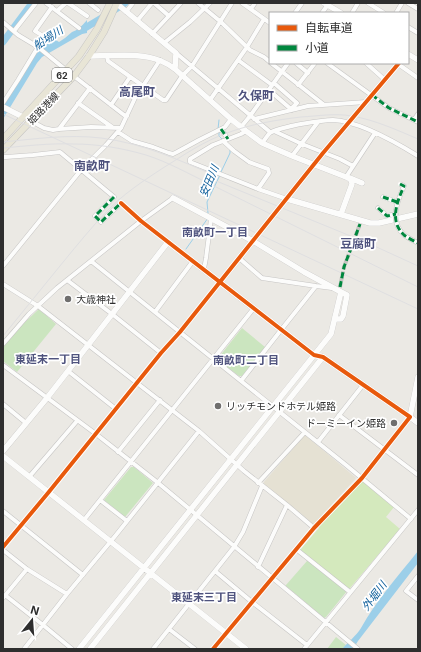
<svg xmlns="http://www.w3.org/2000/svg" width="421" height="652" viewBox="0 0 421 652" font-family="Inter,'Noto Sans JP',sans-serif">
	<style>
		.education { fill: #e5e1d3 }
		.green { fill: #cbe5bf }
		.pitch { fill: #d4e9bd }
		.water { fill: #9ccfe9 }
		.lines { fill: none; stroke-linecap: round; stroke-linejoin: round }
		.stream { stroke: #9ccfe9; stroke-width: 1 }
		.river { stroke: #9ccfe9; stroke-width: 7 }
		.street-tunnel { stroke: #c5c4c0; stroke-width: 4; stroke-dasharray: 4 2; stroke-linecap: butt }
		.street-casing { stroke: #c6c5c4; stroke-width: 5 }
		.secondary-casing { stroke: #c6c5c4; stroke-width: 6 }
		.primary-casing { stroke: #c6c5c4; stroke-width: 7 }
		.street { stroke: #fcfcfb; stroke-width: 4 }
		.secondary { stroke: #fcfcfb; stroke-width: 5.5 }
		.primary { stroke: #e8e5d6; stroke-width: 6 }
		.rail { stroke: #dfdfe1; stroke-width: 1 }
		.street-bridge-casing { stroke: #c6c5c4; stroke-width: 5; stroke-linecap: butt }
		.street-bridge { stroke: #fcfcfb; stroke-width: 4 }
		.quiet { stroke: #00873e; stroke-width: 3; stroke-dasharray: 6 3; stroke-linecap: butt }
		.cycleway-casing { stroke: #fff; stroke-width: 6 }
		.cycleway { stroke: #e8590c; stroke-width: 4 }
		.poi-dot { fill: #706f6e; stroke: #fff; stroke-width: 1.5 }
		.labels { text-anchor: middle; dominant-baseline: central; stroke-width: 3.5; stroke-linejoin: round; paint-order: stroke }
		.shield { fill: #fff; stroke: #6d6d6d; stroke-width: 1 }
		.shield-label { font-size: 9px; font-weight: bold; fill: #2e2e2e }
		.street-label { font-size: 10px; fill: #2e2e2e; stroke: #fff }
		.poi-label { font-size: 10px; fill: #2e2e2e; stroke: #fff; text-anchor: start }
		.water-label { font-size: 11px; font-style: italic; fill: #13629d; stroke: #fff }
		.neighbourhood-label { font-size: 11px; font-weight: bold; fill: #4f537e; stroke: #fff }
		.quarter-label { font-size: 12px; font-weight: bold; fill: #4f537e; stroke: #fff }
	</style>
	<rect width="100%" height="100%" fill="#ebe9e4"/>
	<path class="education" d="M305,435L356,478L315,523L313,524L264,484V482Z"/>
	<path class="green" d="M39,309L56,324L17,372L3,361V347L21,326Z
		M242,328L265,347L242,376H239L218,360L219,357Z
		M131,467H134L153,483L125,517L104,500Z
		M307,561H309L347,591L326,617L324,618L286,586V585Z
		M336,637L346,645L342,649H327Z"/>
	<path class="pitch" d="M362,481L394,507L386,517L400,529L350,588L348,589L300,550L301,549L319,528L318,527L360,482Z"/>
	<path class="water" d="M87,20V33L82,34L42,57L37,63L3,119V106L34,56L47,44L56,40L59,42L65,38L72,32L79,29Z
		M418,551V563L358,641L353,649H342C348,642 356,636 361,628C376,601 398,576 418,551Z"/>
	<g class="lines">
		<path class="stream" d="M218,129L219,120
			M219,132V136L223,140
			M221,172L230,153V149
			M208,213L207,202L220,175
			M186,249L208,218"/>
		<path class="river" d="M80,31L105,16L125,3
			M3,42L32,3"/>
		<path class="street-tunnel" d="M340,287L344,267L360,224"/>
		<g class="street-casing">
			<path id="street" d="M46,3L79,28
				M68,3L87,16
				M89,3L98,10
				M154,3L169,16
				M198,3L221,22L250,50L264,57L270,62
				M242,3L270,23
				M368,3L384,13
				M408,3L418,9
				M251,9L255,3
				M57,11L66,3
				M126,12L133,3
				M295,13L302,3
				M322,13L329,3
				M352,13L358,3
				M396,13L402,3
				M137,21L152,3
				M3,22L18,35L38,47L66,70L124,115L127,116
				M408,27L418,33
				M14,31L36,3
				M152,34L181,3
				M164,43L190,22L210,3
				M37,46L43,36L35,31L52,7
				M176,53L270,132
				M107,56L108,61L163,100H166L182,76L192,66L232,3
				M238,60L272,85
				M271,63L323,104
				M296,63L308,73
				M327,63L389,108L418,122
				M366,63L385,80
				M398,64L418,78
				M274,83L297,103L291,109
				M298,85L315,63
				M269,90L292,110
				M210,100L247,47L264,19
				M3,103L18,80L38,47
				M78,103L112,127
				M111,105L130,77
				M254,119L308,106L366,102
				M414,120L418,114
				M31,121L44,128L53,130L59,129L91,127L121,128L135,98L160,60
				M241,127L250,116L288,63
				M59,129L90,88
				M221,129L228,139
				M246,131L241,134L213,145L190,159V162L258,189L287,199
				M274,131L302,144L340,159L353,166
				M118,132L132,141L153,147L169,153L173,154L177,152L199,140L225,127L231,119
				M223,141L234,151L249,162L268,169L269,173L258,189
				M262,143C265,140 267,135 270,133C274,130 291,126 296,125C308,123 321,120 333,120C358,121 397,143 418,156
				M292,156L318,122
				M3,157H6L33,155L60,152L114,197
				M346,177L375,133
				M383,197L397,202
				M121,203L141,221L168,242
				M378,208L387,216L396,214
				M239,258L262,278L316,286L332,288
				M91,261L346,465L411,519
				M3,266L81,170L106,145L121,128
				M204,269L206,258L211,219
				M67,280L112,314L161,353
				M3,284L38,306L137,383L199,431L244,471L287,505L314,528
				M155,312L193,261
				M3,344L29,314L57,288L141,221L173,198
				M3,365L96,434L157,482L358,649
				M68,371L116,409
				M241,381L281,330L316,286
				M3,404L26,423
				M339,415L418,475
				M318,442L363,385
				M118,452L160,400
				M29,477L77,421
				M258,483L305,432
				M100,500L127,521
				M3,511L83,575
				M84,520L254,308
				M3,547L48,493L161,353L180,332L220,282
				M296,549L350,592
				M3,550L27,569L67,594
				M258,567L287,505
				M215,571L252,602L307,645
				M418,576L406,591L418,600
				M5,595L43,625L72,649
				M3,598L27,569
				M169,629L195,649
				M24,649L67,594L116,535L199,431
				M153,649L234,547L243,532L262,486
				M213,649L314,528L362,478L410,417
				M304,649L418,510"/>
		</g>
		<g class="secondary-casing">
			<path id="secondary" d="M116,3L176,53L175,69
				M324,3L341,13
				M408,54L418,60
				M89,56C112,56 141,52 161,61C166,63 171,66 175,69L231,119L246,131L262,143L292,156L346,177C350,178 352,180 352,184L341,214
				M3,107L23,117
				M350,178L362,183
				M173,198L253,241L304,272L341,292
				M287,199L370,223H379L418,214
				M220,282L323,153L399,63
				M410,417L418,377
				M3,451L47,398L168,242L314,355L323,357L410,417L418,423
				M3,456L246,649
				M79,649L331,334L341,292L347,295L343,316L341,319H337L335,317
				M90,649L323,357"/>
		</g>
		<g class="primary-casing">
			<path id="primary" d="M3,139L79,56L97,29L110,3
				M3,150L74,76L89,56L104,32L117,3"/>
		</g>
		<use href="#street" class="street"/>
		<use href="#secondary" class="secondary"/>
		<use href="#primary" class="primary"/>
		<path class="rail" d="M3,114L418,309
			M3,142C35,139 68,134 101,138C142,143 179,160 216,176
			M3,148C26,146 50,143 73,144C98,144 122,148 146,155C168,162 189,174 210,184L418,287
			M209,178L370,244L418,266
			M3,336C23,311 44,286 64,261C78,244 91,228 106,212C122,195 143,181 163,168C184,155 204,141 227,133C251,124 276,120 301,117C318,116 335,113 352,116C375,120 397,130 418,139"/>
		<g class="street-bridge-casing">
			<path id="street-bridge" d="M400,184L404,186C397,202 389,221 404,235C408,238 414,241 418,243
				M114,197L95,216L101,222L121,203"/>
		</g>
		<use href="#street-bridge" class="street-bridge"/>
		<path class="quiet" d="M372,95L389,108L418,122
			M221,129L228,139
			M400,184L404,186C397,202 389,221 404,235C408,238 414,241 418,243
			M114,197L95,216L101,222L121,203
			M383,197L397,202
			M378,208L387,216L396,214
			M340,287L344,267L360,224"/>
		<g class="cycleway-casing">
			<path id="cycleway" d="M121,203L141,221L314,355L323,357L410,417L362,478L314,528L213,649
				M3,547L48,493L161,353L180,332L323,153L399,63"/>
		</g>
		<use href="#cycleway" class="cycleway"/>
	</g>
	<g class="poi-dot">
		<circle cx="68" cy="299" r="4"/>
		<circle cx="218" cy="406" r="4"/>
		<circle cx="394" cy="423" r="4"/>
	</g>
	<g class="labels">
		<rect class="shield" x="52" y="68" width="20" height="14" rx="3"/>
		<g class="shield-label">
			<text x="62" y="75">62</text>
		</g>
		<g class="street-label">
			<text transform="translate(43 108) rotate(-46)">姫路港線</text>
		</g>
		<g class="poi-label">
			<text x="76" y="299">大歳神社</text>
			<text x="226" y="406">リッチモンドホテル姫路</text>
			<text x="386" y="423" text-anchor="end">ドーミーイン姫路</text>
		</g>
		<g class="water-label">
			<text transform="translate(48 38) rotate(-33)">船場川</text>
			<text transform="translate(209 181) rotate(-67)">安田川</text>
			<text transform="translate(374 596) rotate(-53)">外堀川</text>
		</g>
		<g class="neighbourhood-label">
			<text x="215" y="232">南畝町一丁目</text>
			<text x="48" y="359">東延末一丁目</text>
			<text x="246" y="360">南畝町二丁目</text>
			<text x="204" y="597">東延末三丁目</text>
		</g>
		<g class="quarter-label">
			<text x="137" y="91">高尾町</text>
			<text x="256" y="95">久保町</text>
			<text x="92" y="165">南畝町</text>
			<text x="358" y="243">豆腐町</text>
		</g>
	</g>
	<rect width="421" height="652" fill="none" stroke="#2e2e2e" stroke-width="8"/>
	<rect x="269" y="12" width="140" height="52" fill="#ffffff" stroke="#ababab"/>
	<rect x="277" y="25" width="20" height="6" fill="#e8590c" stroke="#ababab"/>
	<text x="305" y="32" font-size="12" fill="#2e2e2e">自転車道</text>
	<rect x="277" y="45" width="20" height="6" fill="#00873e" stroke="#ababab"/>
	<text x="305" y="52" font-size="12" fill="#2e2e2e">小道</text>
	<g transform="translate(32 620) rotate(17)" stroke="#ffffff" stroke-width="3" paint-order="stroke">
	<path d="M0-3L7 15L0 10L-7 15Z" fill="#2e2e2e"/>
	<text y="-6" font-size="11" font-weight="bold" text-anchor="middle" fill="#2e2e2e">N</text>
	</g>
</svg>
